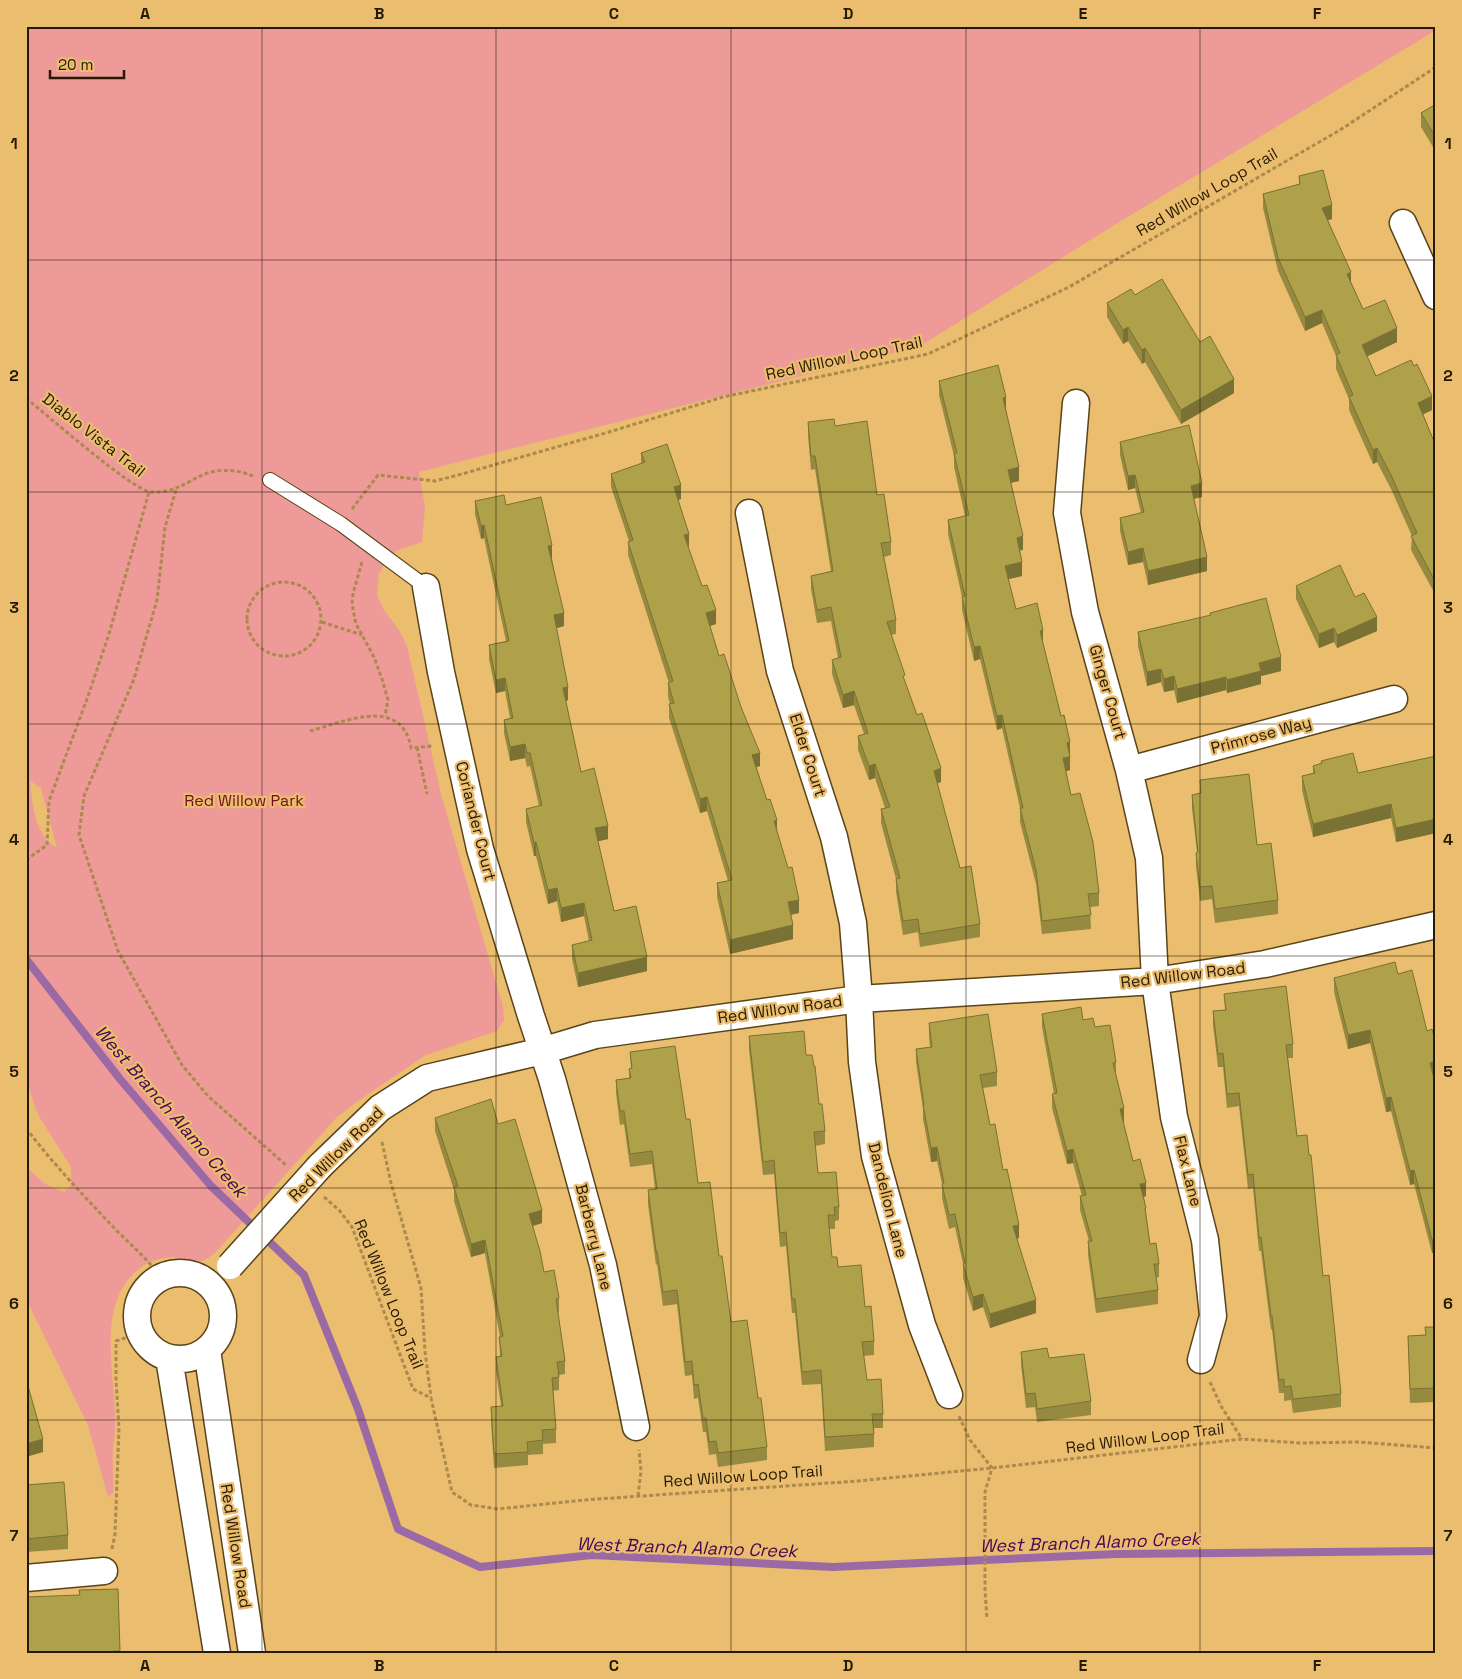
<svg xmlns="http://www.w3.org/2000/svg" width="1462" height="1679" viewBox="0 0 1462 1679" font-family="'Space Grotesk',sans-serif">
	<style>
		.green { fill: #ee9a99; fill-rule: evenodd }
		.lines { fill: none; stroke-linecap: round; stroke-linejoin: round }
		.stream { stroke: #9b6aa5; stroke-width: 8 }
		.service-casing { stroke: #5a441a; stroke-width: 16 }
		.minor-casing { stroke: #5a441a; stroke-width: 29 }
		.path { stroke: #ac894c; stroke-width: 3; stroke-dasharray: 4 2.5; stroke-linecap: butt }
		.service { stroke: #fff; stroke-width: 14 }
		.minor { stroke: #fff; stroke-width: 26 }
		.minor-bridge-casing { stroke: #5a441a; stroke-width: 29; stroke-linecap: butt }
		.minor-bridge { stroke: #fff; stroke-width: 26 }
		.wall { fill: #968a40 }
		.shaded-wall { fill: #7a7134 }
		.building { fill: #afa14a; stroke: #7a7134 }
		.grid { fill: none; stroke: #271a02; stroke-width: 1; stroke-opacity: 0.55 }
		.labels { text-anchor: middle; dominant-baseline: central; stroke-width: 4.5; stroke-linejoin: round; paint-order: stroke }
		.street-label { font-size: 16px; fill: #271a02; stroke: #eabd6f }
		.park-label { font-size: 16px; fill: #740c1d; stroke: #eabd6f }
		.water-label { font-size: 18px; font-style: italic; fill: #480555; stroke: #eabd6f }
		.neatline { fill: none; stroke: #271a02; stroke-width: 2 }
		.grid-label { font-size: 16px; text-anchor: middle; font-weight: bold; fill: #271a02 }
	</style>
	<rect width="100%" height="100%" fill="#eabd6f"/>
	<path class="green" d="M26,26H1436V30L1121,221L920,346L419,472L425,507L422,542L396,551L386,562L379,573L377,595L384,610L399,630L407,646L441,794L503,1007L504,1020L497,1031L426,1055L358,1101L337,1117L215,1253C209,1257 203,1262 195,1263C189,1263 182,1259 176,1258C165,1256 149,1261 140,1268C93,1304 117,1378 115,1428C115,1434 114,1441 113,1447C112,1462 114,1478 113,1493L108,1497L88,1425L26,1299V1167L45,1184L64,1192L71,1185V1167L40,1118L35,1107L26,1079ZM30,781L41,788L57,848C35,836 32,804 30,781Z"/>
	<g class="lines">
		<path class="stream" d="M26,959L120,1079L211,1186L304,1275L358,1409L398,1529L480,1567L592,1555L833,1567L1116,1554L1436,1551"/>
		<g class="service-casing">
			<path id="service" d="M270,480L341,524L426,587"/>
		</g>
		<g class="minor-casing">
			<path id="minor" d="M1403,223L1436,296
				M1076,403L1067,513L1085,612L1129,770L1149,858L1155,981L1174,1117L1205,1240L1213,1316L1201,1360
				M749,513L780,671L834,837L853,923L859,999L862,1062L875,1156L922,1325L949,1395
				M426,587L441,672L480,849L531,1016L552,1079L603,1265L636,1427
				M1129,770L1394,699
				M320,1166L380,1108L427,1078L542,1051L595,1035L859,999L1155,981L1265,964L1436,925
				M137 1316a43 43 0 1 1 86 0a43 43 0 1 1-86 0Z
				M207,1350L252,1653
				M169,1358L217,1653
				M26,1578L104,1571"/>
		</g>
		<path class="path" d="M26,398C46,414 133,491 151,492C175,493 184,483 205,474C219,468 239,470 253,476
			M176,490L165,527L157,600L134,679L84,796L79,835L118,951L182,1065L208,1096L287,1166
			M352,509L378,475L435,481L462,474L609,432L723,397L928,354L1069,287L1340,130L1436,67
			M362,562L354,590L352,600L353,609L356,624L374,657L382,679L388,700L385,716
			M247 619a37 37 0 1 1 74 0a37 37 0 1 1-74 0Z
			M322,622L362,635
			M310,731C343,722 402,695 411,748L432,746
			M417,747L427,794
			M26,860L47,845L49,801L87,699L109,634L149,492
			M26,1128C53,1164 85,1197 116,1230C132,1246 148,1259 161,1278
			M382,1142L391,1183L421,1288L425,1352L431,1397
			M324,1197L339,1210L352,1227L413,1389L431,1398L452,1492L471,1505L498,1509L584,1500L858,1481L992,1468L1242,1439L1300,1443L1359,1442L1436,1448
			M1210,1382L1221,1406L1242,1439
			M959,1416L970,1440L992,1468L985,1492V1591L987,1619
			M638,1496L641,1471L639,1450
			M112,1549L115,1534L119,1428L116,1380V1341L140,1333"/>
		<use href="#service" class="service"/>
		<use href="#minor" class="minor"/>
		<g class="minor-bridge-casing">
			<path id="minor-bridge" d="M230,1266L320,1166"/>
		</g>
		<use href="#minor-bridge" class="minor-bridge"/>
	</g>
	<path class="wall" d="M1436,104V152L1421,127V113Z
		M1299,176L1332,219L1328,220L1351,282L1363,309L1397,342L1367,356L1376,376L1432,410L1423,414L1433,439L1436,437V596L1411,550L1412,536L1391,489L1377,462L1373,464L1349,410V399L1336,369V356L1322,323L1305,331L1278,271L1263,208V194L1299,184Z
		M1135,295L1200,342L1234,393L1181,424L1145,362L1142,364L1128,341L1123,344L1107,317V303Z
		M939,381L1006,410L1019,481L1011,483L1023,550H1020L1022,576L1008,579L1016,609L1043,643L1061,716L1070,742V770L1066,771L1071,795L1099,893V906L1090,907L1091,929L1042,934L1036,884L1020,822V808L1002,728L997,730L980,659L974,661L962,610V597L948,534V520L965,516L954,467V456L939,395Z
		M808,422L835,426L877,495L891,542V555L884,557L896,620V634L891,635L905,683L941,782L937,783L960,868L980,924V937L920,947L918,932L903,935L896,892V879L881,823V809L885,808L875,778L869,780L858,750V736L864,734L854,705L843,708L832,674V660L838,658L831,621L817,623L811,589V576L831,572L815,469L811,470L808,436Z
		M1120,442L1202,497L1194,499L1207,571L1148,585L1143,562L1128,565L1120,531V518L1141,513L1135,488L1128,490L1120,455Z
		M641,453L681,499L678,500L688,548L716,624L710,626L719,656L760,766L756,767L777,832L799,913L791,915L793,939L730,954L717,897V883L728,881L707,811L700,813L669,718V704H670L668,697V683H669L628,555V542L629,541L611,487V474L641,464Z
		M475,501L506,505L552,558L564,626L556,628L568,700L566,701L581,772L608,839L598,841L614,911L647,971L578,987L572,959V945L589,941L584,916L561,922L557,901L548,904L536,856H534L526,822V809L539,806L530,766L527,767L525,758L510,761L504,733V720L510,718L505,691L496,693L489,659V645L506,641L484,538L481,539L475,514Z
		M1296,586L1355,597L1377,631L1337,648L1334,642L1319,648L1296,599Z
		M1138,632L1281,671L1261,676V684L1227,693L1226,690L1177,703L1174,690L1164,692L1161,682L1147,686L1138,646Z
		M1436,756V833L1396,842L1391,818L1313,837L1302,790V776L1313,773V766L1321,764V761L1358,773Z
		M1200,780L1257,845L1278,900V914L1215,923L1212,899L1200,901L1196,866V853L1197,852L1192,808V795L1200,794Z
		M1398,974L1427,1031L1436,1044V1075L1433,1076L1436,1086V1253H1432L1414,1184L1410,1185L1391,1111L1386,1112L1370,1043L1348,1049L1334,992V978Z
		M1224,994L1293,1044V1058H1288L1297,1136L1323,1276L1341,1394V1407L1293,1413L1291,1400L1284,1401V1393H1279L1272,1329L1271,1330L1261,1251H1259L1253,1188L1248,1189L1239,1106L1227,1108L1223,1067H1218L1213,1025V1011L1225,1010Z
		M1042,1014L1083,1020L1095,1027L1116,1062V1075L1124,1122H1123L1133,1161L1146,1196L1144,1197L1150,1244L1159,1264V1277L1156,1278L1158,1290V1304L1096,1313L1088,1255V1241H1089L1080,1210V1196H1082L1073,1163L1067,1164L1052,1108V1094H1054L1042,1027Z
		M929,1023L997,1072V1086L983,1088L990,1125L1003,1170L1019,1238L1017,1239L1036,1313L990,1328L983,1307L973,1311L963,1278V1264L955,1227L949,1229L942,1198V1184L937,1161L931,1162L923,1119V1109L916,1062V1049L930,1047L929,1037Z
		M749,1036L806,1055L819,1104L825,1131V1144L815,1146L818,1173L839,1207V1220L835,1221V1229H829L832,1257L865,1307L874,1341V1355L863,1356L867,1380L883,1414V1428H874V1447L825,1451L821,1384L802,1385L795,1313H792L786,1246L780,1247L774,1174L763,1175L749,1050Z
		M630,1052L686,1119L698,1183L719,1256L731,1322L758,1398L767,1447V1460L718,1467L716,1454L709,1455L706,1432H703L698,1398L694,1399L692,1375L685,1376L677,1304L663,1306L657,1264L656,1265L648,1204V1190L655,1189L652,1164L630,1167L624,1124L620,1125L616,1093V1080L629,1078V1069L631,1068Z
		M435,1118L498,1124L542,1223L533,1226L544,1272L559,1298V1312H558L565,1361V1374L559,1375V1390L553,1391L556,1429V1443L543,1444V1454L528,1455V1465L494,1468L491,1421V1407L501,1406L496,1371V1357H500L499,1337H500L485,1253L471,1257L454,1201V1190L435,1131Z
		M1436,1327V1402L1410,1403L1408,1336L1425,1335Z
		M1021,1352L1049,1358L1091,1401V1415L1037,1422L1035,1407L1026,1408L1021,1365Z
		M26,1485L68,1535V1549L26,1552Z
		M118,1589L120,1653H26L79,1595V1590Z"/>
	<path class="shaded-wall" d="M1332,205V219L1322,222V208Z
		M1351,272V286L1347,274Z
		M1322,310V323L1305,331V317Z
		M1128,327V341L1123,344V330Z
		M1397,328V342L1362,359V345Z
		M1145,348V362L1142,364V350Z
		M1234,379V393L1181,424V410Z
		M1432,396V410L1418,417V403Z
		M1006,397V410L1003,411V398Z
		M1377,448V462L1373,464V450Z
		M1019,467V481L1008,483V470Z
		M1135,475V488L1128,490V476Z
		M1202,483V497L1191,499V486Z
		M681,485V499L674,501V487Z
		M484,525V538L481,539V526Z
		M689,534V548L684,535Z
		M1023,536V550L1017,551V538Z
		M552,545V558L548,559V546Z
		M1143,548V562L1128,565V552Z
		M1207,557V571L1148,585V571Z
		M1022,562V576L1005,580V566Z
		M716,610V624L706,627V613Z
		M564,613V626L554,629V615Z
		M1377,617V631L1337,648V635Z
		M1334,628V642L1319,648V634Z
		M1043,630V644L1040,631Z
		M980,646V659L974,661V647Z
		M1281,657V671L1261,676V684L1227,693V680L1259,663Z
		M1161,669V682L1147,686V672Z
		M1174,676V690L1164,692V679Z
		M1226,677V690L1177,703V689Z
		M505,678V691L496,693V680Z
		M568,687V700L563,702V688Z
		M854,691V705L843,708V695Z
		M1002,715V728L997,730V716Z
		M1070,742V756L1067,743Z
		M525,744V758L510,761V747Z
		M760,753V766L752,769V755Z
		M1070,757V770L1063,772V758Z
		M875,764V778L869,780V766Z
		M941,768V782L934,785V771Z
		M707,797V811L700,813V799Z
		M1391,804V818L1313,837V824Z
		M1436,819V833L1396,842V828Z
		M777,820V833L774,821Z
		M608,826V839L595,842V828Z
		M536,842V856H534V843Z
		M557,888V901L548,904V890Z
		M799,900V913L788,915V902Z
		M584,903V916L561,922V908Z
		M793,925V939L730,954V940Z
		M647,957V971L578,987V973Z
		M1370,1030V1043L1348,1049V1035Z
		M1436,1061V1075L1430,1076V1063Z
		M1391,1097V1111L1386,1112V1098Z
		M1124,1108V1122L1120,1123V1109Z
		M937,1147V1161L931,1162V1148Z
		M1073,1149V1163L1067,1164V1151Z
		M1414,1170V1184L1410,1185V1171Z
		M1146,1183V1196L1140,1198V1184Z
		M542,1210V1223L529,1227V1214Z
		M1019,1225V1238L1013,1240V1226Z
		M1436,1239V1253H1432V1240Z
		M485,1240V1253L471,1257V1244Z
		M983,1294V1307L973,1311V1297Z
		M1036,1300V1313L990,1328V1314Z
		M43,1439V1452L26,1457V1444Z"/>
	<path class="building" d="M1436,104V138L1421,113Z
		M1323,170L1332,205L1322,208L1351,272L1347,274L1363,309L1385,300L1397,328L1362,345L1376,376L1411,360L1414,366L1417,364L1432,396L1418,403L1433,439L1436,437V583L1411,536L1417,533L1391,475L1377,448L1373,450L1349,397L1353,395L1336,355L1340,353L1322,310L1305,317L1278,258L1263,194L1300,184L1299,176Z
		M1162,279L1200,342L1210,336L1234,379L1181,410L1145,348L1142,350L1128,327L1123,330L1107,303L1131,289L1135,295Z
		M998,365L1006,397L1003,398L1019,467L1008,470L1023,536L1017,538L1022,562L1005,566L1016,609L1037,603L1043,630L1040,631L1061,716L1064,715L1070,742L1067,743L1070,757L1063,758L1071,795L1080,793L1093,842L1099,893L1088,894L1091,915L1042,921L1036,870L1020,808H1023L1002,715L997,716L980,646L974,647L962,597L965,596L948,520L969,515L954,454L957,453L939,381Z
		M834,419L835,426L867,421L877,495L884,494L891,542L881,543L896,620L887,622L905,675L903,676L917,715L922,713L941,768L934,771L960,868L971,866L980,924L920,934L918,919L903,921L896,879L900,878L881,809L890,807L875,764L869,766L858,736L868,733L854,691L843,695L832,660L841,657L831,607L817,610L811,576L833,571L815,456H811L808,422Z
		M1189,425L1202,483L1191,486L1207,557L1148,571L1143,548L1128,552L1120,518L1144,512L1135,475L1128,476L1120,442Z
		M667,444L681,485L674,487L689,534L684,535L702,586L707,585L716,610L706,613L719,656L724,654L741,707L760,753L752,755L767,800L770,799L777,820L774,821L788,868L792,867L799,900L788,902L793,925L730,940L717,883L732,880L707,797L700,799L669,704L674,703L668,683L673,681L628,542L633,540L611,474L645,462L641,453Z
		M504,495L506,505L541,497L552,545L548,546L564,613L554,615L568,687L563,688L581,772L594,768L608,826L595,828L614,911L636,906L647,957L578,973L572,945L592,940L584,903L561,908L557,888L548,890L536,842L534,843L526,809L542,805L530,753H527L525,744L510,747L504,720L513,718L505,678L496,680L489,645L509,641L484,525L481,526L475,501Z
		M1340,565L1355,597L1364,593L1377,617L1337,635L1334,628L1319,634L1296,586Z
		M1266,598L1281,657L1259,663L1261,671L1227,680L1226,677L1177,689L1174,676L1164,679L1161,669L1147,672L1138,632L1211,615L1210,613Z
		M1353,753L1358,773L1436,756V819L1396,828L1391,804L1313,824L1302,776L1315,773L1313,766L1322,763L1321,761Z
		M1249,774L1257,845L1271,843L1278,900L1215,909L1212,886L1200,887L1196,853L1198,852L1192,795L1201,793L1200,780Z
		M1395,962L1398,974L1412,970L1427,1031L1432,1029L1436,1044V1061L1430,1063L1436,1086V1239L1432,1240L1414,1170L1410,1171L1391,1097L1386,1098L1370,1030L1348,1035L1334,978Z
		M1286,986L1293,1044L1286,1045L1297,1136L1307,1135L1309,1155H1311L1323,1276L1329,1275L1341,1394L1293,1399L1291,1386L1284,1387V1379L1279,1380L1272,1316H1271L1261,1237L1259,1238L1253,1174L1248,1175L1239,1093L1227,1094L1223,1053L1218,1054L1213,1011L1226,1010L1224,994Z
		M1081,1007L1083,1020L1093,1018L1095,1027L1110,1025L1116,1062L1113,1063L1124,1108L1120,1109L1133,1161L1140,1159L1146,1183L1140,1184L1146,1208H1145L1150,1244L1156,1243L1159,1264H1154L1158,1290L1096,1299L1088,1241H1092L1080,1196L1086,1195L1073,1149L1067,1151L1052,1094L1057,1093L1042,1014Z
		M988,1014L997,1072L980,1075L990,1125L995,1124L1003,1170L1007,1169L1019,1225L1013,1226L1036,1300L990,1314L983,1294L973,1297L963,1264L965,1263L955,1214L949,1215L942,1184L944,1183L937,1147L931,1148L923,1105H924L916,1049L932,1047L929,1023Z
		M804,1031L806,1055H812L814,1066H815L819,1104H822L825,1131L814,1132L818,1173L836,1172L839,1207H834L835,1215H828L832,1257H837L838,1267L861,1265L865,1307L871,1306L874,1341L862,1342L867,1380L881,1379L883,1414H872L874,1434L825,1437L821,1370L802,1372L795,1299H792L786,1232L780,1233L774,1160L763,1162L749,1036Z
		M675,1046L686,1119H690L698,1183L710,1182L719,1256H722L731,1322L747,1320L758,1398H761L767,1447L718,1453L716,1441L709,1442L706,1418H703L698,1384L694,1385L692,1361L685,1362L677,1290L663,1292L657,1251H656L648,1190L657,1189L652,1151L630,1154L624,1111H620L616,1080L631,1078L629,1069L632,1068L630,1052Z
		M491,1099L498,1124L515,1119L542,1210L529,1214L540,1251L544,1272L554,1270L559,1298L556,1299L565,1361L557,1362L559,1377L552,1378L556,1429L542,1430L543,1440L527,1442L528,1452L494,1454L491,1407L503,1406L496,1357L502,1356L499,1337L503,1336L485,1240L471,1244L454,1187L458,1186L435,1118Z
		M1425,1327H1436V1388L1410,1389L1408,1336L1426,1335Z
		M1047,1348L1049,1358L1084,1354L1091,1401L1037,1409L1035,1393L1026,1394L1021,1352Z
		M26,1379L43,1439L26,1444Z
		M64,1482L68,1535L26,1539V1485Z
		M118,1589L120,1651L76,1653H26V1597L80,1595L79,1590Z"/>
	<path class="grid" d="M262,26V1653M496,26V1653M731,26V1653M966,26V1653M1200,26V1653M26,260H1436M26,492H1436M26,724H1436M26,956H1436M26,1188H1436M26,1420H1436"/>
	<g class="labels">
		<g class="street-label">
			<text transform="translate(1207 192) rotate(-30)">Red Willow Loop Trail</text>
			<text transform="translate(844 358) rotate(-12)">Red Willow Loop Trail</text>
			<text transform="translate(94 435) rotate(38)">Diablo Vista Trail</text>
			<text transform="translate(1108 692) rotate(74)">Ginger Court</text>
			<text transform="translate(1261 735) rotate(-15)">Primrose Way</text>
			<text transform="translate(808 755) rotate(72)">Elder Court</text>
			<text transform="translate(476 821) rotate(76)">Coriander Court</text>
			<text transform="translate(1183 975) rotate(-7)">Red Willow Road</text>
			<text transform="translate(780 1009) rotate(-8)">Red Willow Road</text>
			<text transform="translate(336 1154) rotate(-45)">Red Willow Road</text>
			<text transform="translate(1188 1171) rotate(76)">Flax Lane</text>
			<text transform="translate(888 1200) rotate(76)">Dandelion Lane</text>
			<text transform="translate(594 1237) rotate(76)">Barberry Lane</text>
			<text transform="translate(389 1294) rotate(68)">Red Willow Loop Trail</text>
			<text transform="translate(1145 1438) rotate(-7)">Red Willow Loop Trail</text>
			<text transform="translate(743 1476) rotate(-4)">Red Willow Loop Trail</text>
			<text transform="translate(236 1546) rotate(81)">Red Willow Road</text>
		</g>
		<g class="park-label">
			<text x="244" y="800">Red Willow Park</text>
		</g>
		<g class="water-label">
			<text transform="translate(171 1111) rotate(49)">West Branch Alamo Creek</text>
			<text transform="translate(1090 1542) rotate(-2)">West Branch Alamo Creek</text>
			<text transform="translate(687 1547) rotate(2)">West Branch Alamo Creek</text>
		</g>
	</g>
	<rect width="1462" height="1679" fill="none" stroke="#eabd6f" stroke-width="55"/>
	<path d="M50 70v8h74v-8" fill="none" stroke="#271a02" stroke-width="2.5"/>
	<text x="58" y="70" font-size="15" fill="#271a02" stroke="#eabd6f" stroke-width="4" paint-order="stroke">20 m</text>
	<rect x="28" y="28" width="1406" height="1624" class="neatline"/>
	<g class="grid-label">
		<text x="145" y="19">A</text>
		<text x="379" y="19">B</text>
		<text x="614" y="19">C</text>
		<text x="848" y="19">D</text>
		<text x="1083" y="19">E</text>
		<text x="1317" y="19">F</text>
		<text x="14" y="149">1</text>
		<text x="1448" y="149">1</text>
		<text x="14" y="381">2</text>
		<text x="1448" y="381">2</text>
		<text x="14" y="613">3</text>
		<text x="1448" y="613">3</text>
		<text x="14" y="845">4</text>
		<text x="1448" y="845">4</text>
		<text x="14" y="1077">5</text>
		<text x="1448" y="1077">5</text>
		<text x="14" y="1309">6</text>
		<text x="1448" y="1309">6</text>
		<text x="14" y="1541">7</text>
		<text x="1448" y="1541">7</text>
		<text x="145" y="1671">A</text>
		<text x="379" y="1671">B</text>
		<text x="614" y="1671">C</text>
		<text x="848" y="1671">D</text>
		<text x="1083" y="1671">E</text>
		<text x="1317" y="1671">F</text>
	</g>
</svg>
